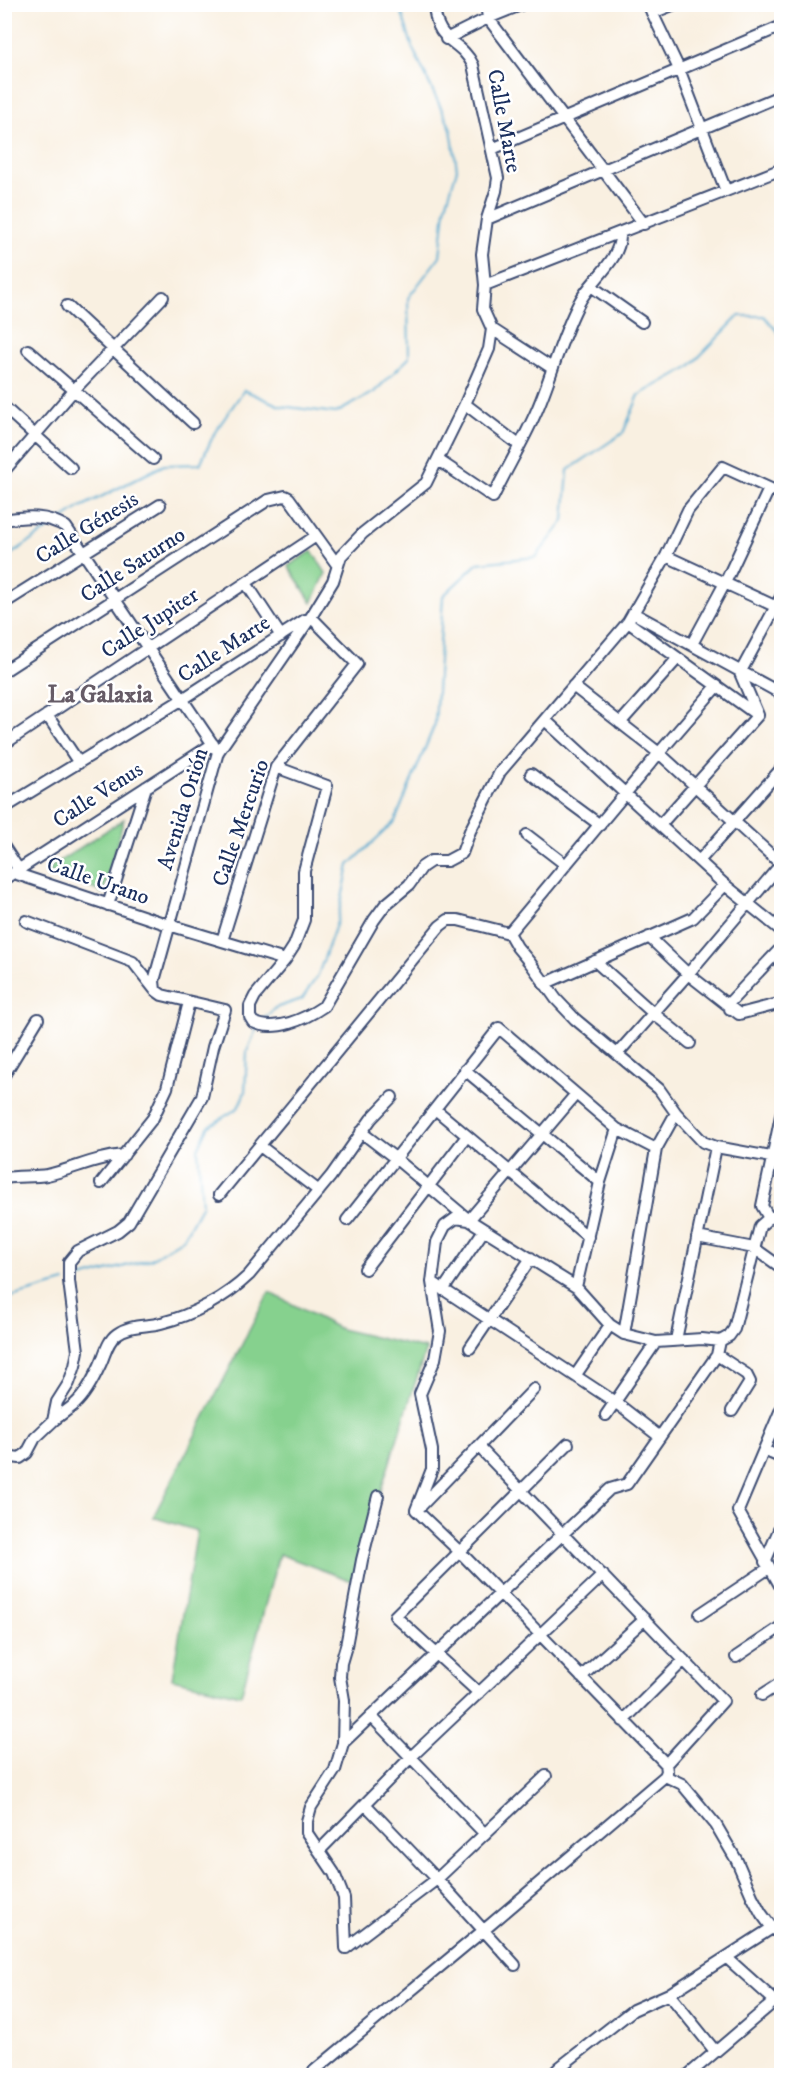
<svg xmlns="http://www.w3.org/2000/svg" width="786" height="2080" viewBox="0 0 786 2080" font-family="'IM FELL DW Pica',serif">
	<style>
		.green { fill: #86d18e; stroke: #508076; stroke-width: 1.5 }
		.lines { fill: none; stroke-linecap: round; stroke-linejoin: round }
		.stream { stroke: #54a9d0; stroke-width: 2 }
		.minor-casing { stroke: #3c4c72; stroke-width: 14 }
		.minor { stroke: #fff; stroke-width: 10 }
		.labels { text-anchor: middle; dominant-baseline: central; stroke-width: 5; stroke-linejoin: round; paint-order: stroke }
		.street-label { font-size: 22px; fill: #1b2f5e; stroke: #fff }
		.neighbourhood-label { font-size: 24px; font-weight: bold; fill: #665c67; stroke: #fff }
	</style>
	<rect width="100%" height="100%" fill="#fff"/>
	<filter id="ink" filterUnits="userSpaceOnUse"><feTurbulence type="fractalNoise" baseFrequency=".0167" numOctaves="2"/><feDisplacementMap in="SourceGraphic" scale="12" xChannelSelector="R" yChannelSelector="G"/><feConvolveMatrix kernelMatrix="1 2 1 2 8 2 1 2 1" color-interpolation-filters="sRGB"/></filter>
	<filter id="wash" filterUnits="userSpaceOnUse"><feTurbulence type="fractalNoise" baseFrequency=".008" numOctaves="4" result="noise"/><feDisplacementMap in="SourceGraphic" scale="24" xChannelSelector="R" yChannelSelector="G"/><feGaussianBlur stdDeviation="1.35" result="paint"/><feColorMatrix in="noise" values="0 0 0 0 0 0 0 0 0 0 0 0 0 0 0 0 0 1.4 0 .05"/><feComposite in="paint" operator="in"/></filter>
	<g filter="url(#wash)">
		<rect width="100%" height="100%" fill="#f9f0e1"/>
		<path class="green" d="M312,551L326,573L312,603L288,566Z
			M124,819L103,893L46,870Z
			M269,1292L340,1329L426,1349L352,1581L279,1554L241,1695L172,1679L197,1531L153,1517Z"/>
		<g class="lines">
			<path class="stream" d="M61,520L79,508L164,465L200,464L215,432L244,390L280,406L336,413L374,392L409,358L408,298L440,256L445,209L457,169L451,129L413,49L399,4
				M4,559L54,525
				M263,1020L275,1008L302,999L318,975L337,922L349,865L395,821L435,724L443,596L478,563L536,557L564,521L568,470L623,433L639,395L689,367L739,316H764L782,337
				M74,1280L151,1259L183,1239L202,1205L198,1149L208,1127L238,1108L245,1092L247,1052L257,1027
				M4,1299L65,1282"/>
		</g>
	</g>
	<g filter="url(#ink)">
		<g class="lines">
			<g class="minor-casing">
				<path id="minor" d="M486,4L488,18L644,224
					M648,4L679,69L726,191
					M652,13L675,4
					M446,39L488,18L523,4
					M492,149L782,26
					M487,219L782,95
					M485,285L782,169
					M591,286L642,322
					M67,306L193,423
					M492,329L552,368
					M28,350L153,459
					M465,404L519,445
					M4,407L71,468
					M438,460L493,497C507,468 524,440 537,410C552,375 561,337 579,303C590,280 622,260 620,233
					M4,471L74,390L163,297
					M4,520C27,516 47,515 66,527L218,752
					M666,556L781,609
					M246,583L281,636
					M4,603L160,505
					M633,613L782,694
					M628,622L757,715
					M692,644L725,583L769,489
					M4,671L268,500L285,496L289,498L338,566
					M573,686L659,753L781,864
					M47,715L79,763
					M545,720L725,885L782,931
					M620,723L678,658
					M4,744L316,536
					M276,767L327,786L304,871V920L294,946L285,960L255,996L250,1006V1017L253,1022C275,1033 305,1019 324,1006L374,920L385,905L409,885L422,867L431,861H447L462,853L470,831L500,772L628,622L666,556L688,510L723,467L782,494
					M531,774L600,825
					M4,808L183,699L305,620
					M660,825L758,715L740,673L782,595
					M527,835L566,865
					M4,847L19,870
					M699,861L782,768
					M14,873L169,925L285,960
					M4,879L213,744
					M108,905L146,787
					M509,933L659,753L717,686
					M649,937L688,974L739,1014L782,1003
					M222,941L276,767L357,664L311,617
					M595,961L653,1013L690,1043
					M544,984L693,918L725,885
					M155,990L154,981L218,752L311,617L333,581L341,556L363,533L426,483L465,404L489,349L492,329L483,309L485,285L482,254L487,219L496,191L498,178L473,65C460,38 436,45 434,4
					M730,1009V1002L782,947
					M618,1053L688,974L782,863
					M465,1070L600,1182
					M4,1075L38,1019
					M435,1109L588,1237
					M361,1132L395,1158L469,1220L576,1094
					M260,1146L319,1191
					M4,1178C18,1176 33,1177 47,1175C74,1169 96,1157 124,1155
					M101,1183L153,1118L167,1088L189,1002
					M219,1195L440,926L448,920H458L509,933L517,947L531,964L556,999L575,1019L659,1089L676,1113L703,1142L716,1147L782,1159
					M769,1218L762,1206L782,1111
					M347,1220L499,1028L617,1129L656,1149
					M697,1237L754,1248L782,1268
					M365,1269L467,1136
					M432,1282L615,1402L660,1437
					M576,1287L600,1182L617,1129
					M443,1290L484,1230
					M624,1334L656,1149L676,1113
					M676,1340L716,1147
					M470,1348L531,1258
					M717,1355L746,1374L750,1382L732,1411
					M575,1376L610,1325
					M782,1407L738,1511L782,1589
					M606,1415L656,1342
					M53,1421C60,1415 68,1410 75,1404C85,1395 94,1378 100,1365C105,1355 107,1341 117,1334C131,1324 146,1327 161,1323C193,1315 225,1298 249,1275L331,1176L371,1119L392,1097
					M764,1450L782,1458
					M4,1456L20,1458L27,1453L35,1438L53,1421L57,1402L69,1383L75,1366L78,1351L69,1281V1262L78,1251L118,1231L129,1222L136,1210L202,1097L213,1047L225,1010L162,995L155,990L133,962L26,921
					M419,1508L534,1389
					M416,1510L432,1469V1450L420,1394L435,1359L440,1331L432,1282L437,1242L445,1226L456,1218L469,1220L576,1287L610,1325L624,1334L656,1342L702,1339L720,1341L729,1336L734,1329L760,1226L769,1218L778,1216L782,1218
					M416,1510L460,1552L666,1764
					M765,1562L782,1523
					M700,1614L769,1568
					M736,1657L782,1626
					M581,1677L645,1619
					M479,1693L395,1616L568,1444
					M762,1695L782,1682
					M371,1716L485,1834
					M623,1721L684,1660
					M343,1743L610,1489L627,1484L717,1355L720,1341
					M665,1776L682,1784L716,1825L737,1861L752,1896L761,1913L772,1928L782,1935
					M365,1804L437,1879L515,1965
					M319,1851L411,1757L603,1575
					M346,1948L344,1898L334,1873L307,1833V1821L311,1807L335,1770L343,1743L344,1700L340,1677L341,1663L346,1646L362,1560L378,1496
					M346,1948L437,1879L546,1776
					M669,1994L715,2051
					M312,2076L314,2071L484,1930L665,1776L667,1771L666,1764L723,1701L479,1447
					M551,2076L560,2067L633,2010L669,1994L772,1928
					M687,2076L775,2001L727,1958"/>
			</g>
			<use href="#minor" class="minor"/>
		</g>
	</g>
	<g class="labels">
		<g class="street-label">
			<text transform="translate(504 121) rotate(79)">Calle Marte</text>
			<text transform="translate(87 528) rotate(-32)">Calle Génesis</text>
			<text transform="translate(133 565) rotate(-33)">Calle Saturno</text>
			<text transform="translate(150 623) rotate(-33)">Calle Jupiter</text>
			<text transform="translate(224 649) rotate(-33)">Calle Marte</text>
			<text transform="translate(98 795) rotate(-33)">Calle Venus</text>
			<text transform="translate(183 809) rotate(-73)">Avenida Orión</text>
			<text transform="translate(241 823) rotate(-71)">Calle Mercurio</text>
			<text transform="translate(98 881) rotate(19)">Calle Urano</text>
		</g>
		<g class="neighbourhood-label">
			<text x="100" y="695">La Galaxia</text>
		</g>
	</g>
	<rect width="786" height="2080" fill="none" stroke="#fff" stroke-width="24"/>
</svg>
